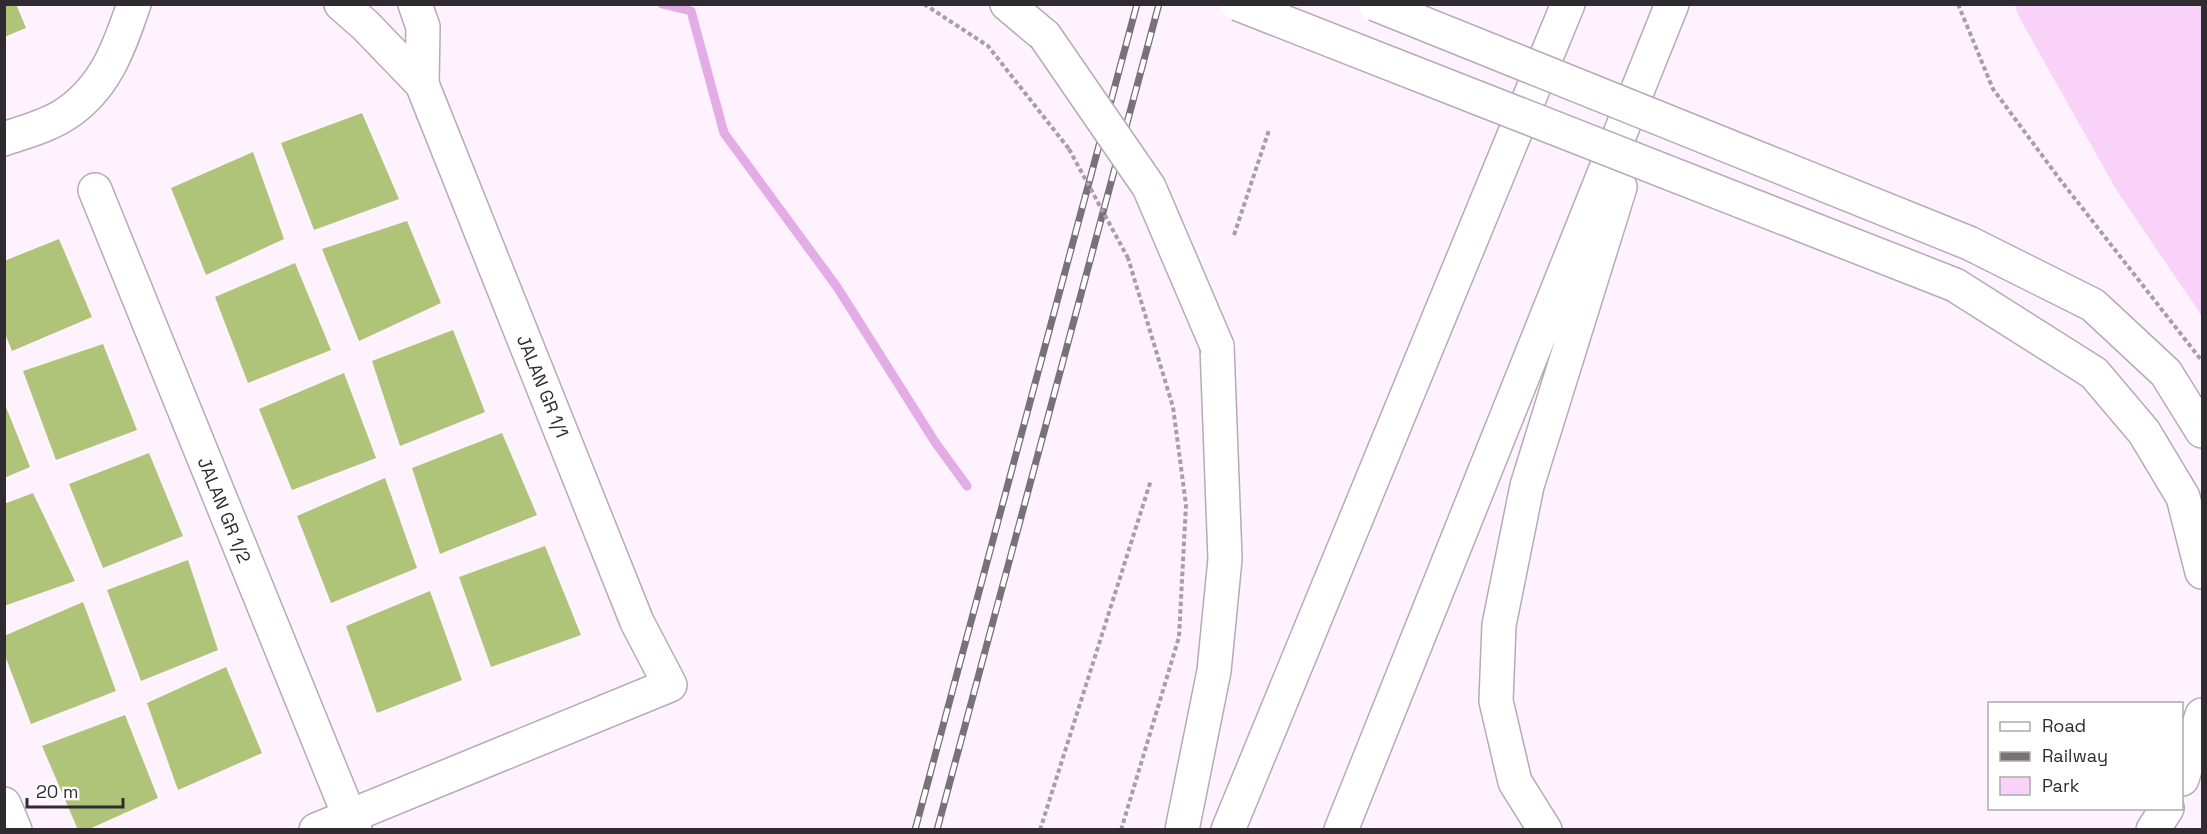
<svg xmlns="http://www.w3.org/2000/svg" width="2207" height="834" viewBox="0 0 2207 834" font-family="'Space Grotesk',sans-serif">
	<style>
		.green { fill: #f9d2fa }
		.lines { fill: none; stroke-linecap: round; stroke-linejoin: round }
		.stream { stroke: #e4ace6; stroke-width: 9 }
		.building { fill: #b0c479 }
		.street-casing { stroke: #b6aab6; stroke-width: 36 }
		.highway-casing { stroke: #b6aab6; stroke-width: 36 }
		.path { stroke: #a79ea7; stroke-width: 4; stroke-dasharray: 4.5 3; stroke-linecap: butt }
		.street { stroke: #fff; stroke-width: 33 }
		.highway { stroke: #fff; stroke-width: 33 }
		.rail-casing { stroke: #787178; stroke-width: 7 }
		.rail { stroke: #fff; stroke-width: 4.5; stroke-dasharray: 14; stroke-linecap: butt }
		.primary-bridge-casing { stroke: #b6aab6; stroke-width: 36; stroke-linecap: butt }
		.highway-bridge-casing { stroke: #b6aab6; stroke-width: 36; stroke-linecap: butt }
		.path-bridge { stroke: #a79ea7; stroke-width: 4; stroke-dasharray: 4.5 3; stroke-linecap: butt }
		.primary-bridge { stroke: #fff; stroke-width: 33 }
		.highway-bridge { stroke: #fff; stroke-width: 33 }
		.labels { text-anchor: middle; dominant-baseline: central; stroke-width: 5; stroke-linejoin: round; paint-order: stroke }
		.street-label { font-size: 18px; fill: #302b30; stroke: #fff }
	</style>
	<rect width="100%" height="100%" fill="#fef2fe"/>
	<path class="green" d="M2015,5H2202V316L2117,191L2018,15Z"/>
	<g class="lines">
		<path class="stream" d="M662,4L691,11L724,133L837,287L935,442L967,486"/>
	</g>
	<path class="building" d="M4,4H16L26,28L4,37Z
		M362,113L399,199L314,230L281,143Z
		M253,152L284,239L206,275L171,188Z
		M407,221L441,303L359,341L322,249Z
		M59,239L92,317L12,351L4,331V261Z
		M295,263L331,350L248,383L215,297Z
		M453,330L485,412L400,446L372,361Z
		M103,344L137,430L56,460L23,371Z
		M344,373L376,458L292,490L259,409Z
		M4,402L30,467L4,478Z
		M502,433L537,515L440,554L412,468Z
		M149,453L183,536L103,568L69,484Z
		M385,478L417,568L331,603L297,516Z
		M33,493L75,581L4,606V504Z
		M545,546L581,635L491,667L459,577Z
		M188,560L218,650L141,681L107,590Z
		M430,591L462,680L377,713L346,626Z
		M83,602L116,691L31,724L4,653V636Z
		M226,667L262,753L178,790L147,703Z
		M125,715L158,798L87,830H78L42,746Z"/>
	<g class="lines">
		<g class="street-casing">
			<g id="street">
				<path d="M415,4L423,27L422,84"/>
				<path d="M4,139C24,132 47,126 64,115C105,89 119,48 134,4"/>
				<path id="s1" d="M95,190L355,830"/>
				<path d="M4,804L15,830"/>
				<path d="M316,830L670,685L637,622L422,84L365,25L341,4"/>
			</g>
		</g>
		<g class="highway-casing">
			<path id="highway" d="M1007,4L1045,36
				M1969,243L2093,305L2166,373L2202,431
				M1955,285L2094,373L2144,432L2183,497L2202,572
				M2182,779L2202,715
				M1182,830L1214,671L1225,559L1217,346
				M1228,830L1568,4
				M1341,830L1672,4
				M1545,830L1515,782L1496,701L1499,625L1527,486L1620,187
				M2153,830L2167,808"/>
		</g>
		<path class="path" d="M924,4L988,46L1069,149
			M1958,4L1993,89L2058,177L2202,361
			M1234,235L1269,130
			M1040,830L1151,480
			M1121,830L1179,637L1186,505L1173,407L1128,258"/>
		<use href="#street" class="street"/>
		<use href="#highway" class="highway"/>
		<g class="rail-casing">
			<path id="rail" d="M915,830L1137,4
				M937,830L1159,4"/>
		</g>
		<use href="#rail" class="rail"/>
		<g class="primary-bridge-casing">
			<path id="primary-bridge" d="M1238,4L1955,285
				M1375,4L1969,243"/>
		</g>
		<g class="highway-bridge-casing">
			<path id="highway-bridge" d="M1045,36L1149,187L1217,346"/>
		</g>
		<path class="path-bridge" d="M1069,149L1128,258"/>
		<use href="#primary-bridge" class="primary-bridge"/>
		<use href="#highway-bridge" class="highway-bridge"/>
	</g>
	<g class="labels">
		<g class="street-label">
			<text transform="translate(543 386) rotate(68)">JALAN GR 1/1</text>
			<text stroke="none"><textPath href="#s1" startOffset="345">JALAN GR 1/2</textPath></text>
		</g>
	</g>
	<rect width="2207" height="834" fill="none" stroke="#302b30" stroke-width="12"/>
	<rect x="1988" y="702" width="195" height="108" fill="#ffffff" stroke="#acaaac" stroke-width="1.5"/>
	<rect x="2000" y="722" width="30" height="9" fill="#ffffff" stroke="#acaaac" stroke-width="1.5"/>
	<text x="2042" y="732" font-size="18" fill="#302b30">Road</text>
	<rect x="2000" y="752" width="30" height="9" fill="#787178" stroke="#acaaac" stroke-width="1.5"/>
	<text x="2042" y="762" font-size="18" fill="#302b30">Railway</text>
	<rect x="2000" y="777" width="30" height="18" fill="#f9d2fa" stroke="#acaaac" stroke-width="1.5"/>
	<text x="2042" y="792" font-size="18" fill="#302b30">Park</text>
	<path d="M27 798v9h96v-9" fill="none" stroke="#302b30" stroke-width="3"/>
	<text x="36" y="798" font-size="18" fill="#302b30" stroke="#ffffff" stroke-width="4.5" paint-order="stroke">20 m</text>
</svg>
